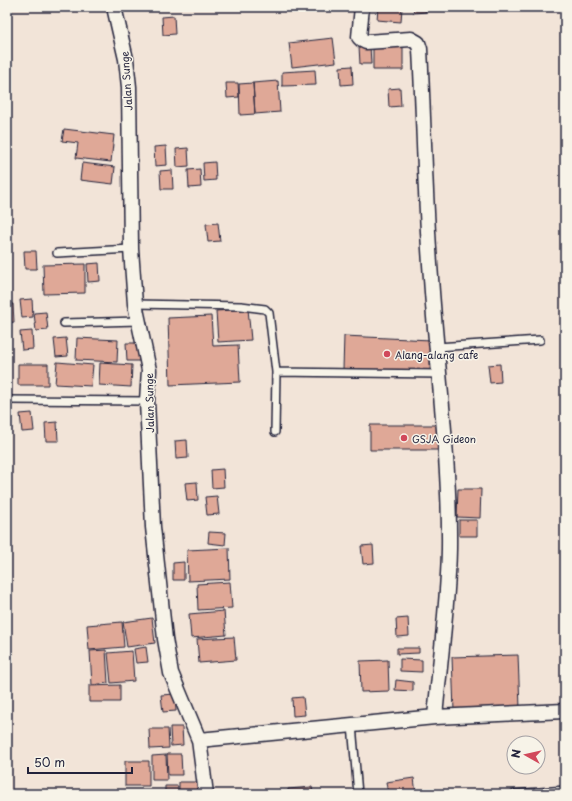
<svg xmlns="http://www.w3.org/2000/svg" width="572" height="801" viewBox="0 0 572 801" font-family="'Playpen Sans',sans-serif">
	<style>
		.building { fill: #dfa897; stroke: #22223b }
		.lines { fill: none; stroke-linecap: round; stroke-linejoin: round }
		.service-casing { stroke: #22223b; stroke-width: 10 }
		.minor-casing { stroke: #22223b; stroke-width: 17 }
		.service { stroke: #f7f3e8; stroke-width: 7 }
		.minor { stroke: #f7f3e8; stroke-width: 14 }
		.poi-dot { fill: #d1495b; stroke: #f7f3e8; stroke-width: 1.5 }
		.labels { text-anchor: middle; dominant-baseline: central; stroke-width: 3; stroke-linejoin: round; paint-order: stroke }
		.street-label { font-size: 10px; fill: #22223b; stroke: #f7f3e8 }
		.poi-label { font-size: 10px; fill: #22223b; stroke: #f7f3e8; text-anchor: start }
	</style>
	<rect width="100%" height="100%" fill="#f2e4d8"/>
	<filter id="ink" filterUnits="userSpaceOnUse"><feTurbulence type="fractalNoise" baseFrequency=".025" numOctaves="2"/><feDisplacementMap in="SourceGraphic" scale="8" xChannelSelector="R" yChannelSelector="G"/><feConvolveMatrix kernelMatrix="1 2 1 2 8 2 1 2 1" color-interpolation-filters="sRGB"/></filter>
	<g filter="url(#ink)">
		<path class="building" d="M378,7H402L401,22L377,20Z
			M413,7H425L426,12L414,13Z
			M174,16L175,34L163,35L162,17Z
			M333,38L336,62L292,67L289,43Z
			M359,46H370L371,64H360Z
			M373,46H403V70H373Z
			M352,66L353,84L341,85L340,67Z
			M315,70L316,85L282,86V72Z
			M278,81L280,112L255,114L253,83Z
			M226,83H238L239,97L227,98Z
			M253,83L255,114L240,115L239,84Z
			M400,88L401,106L389,107L388,89Z
			M64,129L114,135L111,162L76,158L78,143L62,141Z
			M166,146L167,165L155,166L154,147Z
			M188,148L189,166L177,167L176,149Z
			M215,162L216,180L204,181L203,163Z
			M82,163L115,167L113,184L80,180Z
			M200,169L201,187L189,188L188,170Z
			M172,170L173,189H161L160,171Z
			M218,223L220,241L208,242L206,224Z
			M24,251H36L37,269H25Z
			M99,263L100,281L88,282L87,264Z
			M85,264V293L44,294L43,265Z
			M32,299L33,317L22,318L20,300Z
			M7,304H13L14,322L7,323Z
			M248,309L251,340L218,342L216,311Z
			M46,312L48,330L36,331L34,313Z
			M211,316L213,346L238,345L240,382L170,385L168,318Z
			M32,331L33,349L22,350L20,332Z
			M344,336L431,340L430,372L343,369Z
			M66,338L68,356L56,357L54,339Z
			M77,338L118,340L117,362L76,360Z
			M126,343H139L140,361H127Z
			M57,362L93,365L91,386L55,384Z
			M100,363L132,365L131,387L99,385Z
			M18,364H48V385H18Z
			M500,364L501,382L490,383L488,365Z
			M32,413L34,431L22,432L20,414Z
			M57,422L58,441H46L45,423Z
			M370,425H439V450H370Z
			M187,440L188,458L176,459L175,441Z
			M223,469L224,487L212,488L211,470Z
			M197,482L198,500L187,501L185,483Z
			M458,489H481L480,518L457,517Z
			M217,496L219,514L207,515L205,497Z
			M459,520H477V536H459Z
			M209,532L226,533L225,545L208,543Z
			M373,545L374,563L363,564L361,546Z
			M229,548L230,579L188,581L187,550Z
			M184,562V580H173V563Z
			M230,582L232,608L198,610L197,584Z
			M224,611L226,635L191,638L189,614Z
			M152,618L155,643L127,647L123,622Z
			M408,618L409,636L397,637L396,619Z
			M122,622L124,647L89,650L87,625Z
			M234,637L236,660L199,663L197,639Z
			M146,647L148,662L136,663L134,649Z
			M397,648H419V653L397,654Z
			M106,650L108,683L92,685L90,651Z
			M132,651L134,681L111,683L108,653Z
			M518,655L520,708L454,711L452,657Z
			M400,659L422,660V672L400,671Z
			M388,660L389,691L361,692L360,661Z
			M396,680L413,682V691L395,690Z
			M120,685V702H89V686Z
			M175,694L176,711L163,712L161,695Z
			M303,697L305,715L293,716L292,698Z
			M170,727H182L183,745L171,746Z
			M149,729H168L169,748L150,749Z
			M167,754H181L182,775H168Z
			M166,755L167,780H152V756Z
			M125,761H149V786H125Z
			M414,778L416,794H388L386,782Z
			M179,782H199V794H179Z
			M165,786H178V794H165Z
			M312,787L313,794H288V789Z"/>
		<g class="lines">
			<g class="service-casing">
				<path id="service" d="M57,253L131,249
					M135,304L241,306L265,309L269,313L276,372L275,432
					M64,323L139,321
					M437,347L540,340
					M276,372L440,374
					M7,400L147,401
					M352,725L358,794
					M514,794L565,790"/>
			</g>
			<g class="minor-casing">
				<path id="minor" d="M114,7L126,59L129,87L131,249L135,304L149,370L147,401L153,527L165,639L171,673L199,740L206,794
					M362,7L359,37L362,40L366,42L411,39L418,43L420,49C424,125 425,201 431,278C437,368 450,458 449,549C448,605 440,661 435,717
					M199,740L435,717L565,711"/>
			</g>
			<use href="#service" class="service"/>
			<use href="#minor" class="minor"/>
		</g>
	</g>
	<g class="poi-dot">
		<circle cx="387" cy="354" r="4"/>
		<circle cx="404" cy="438" r="4"/>
	</g>
	<g class="labels">
		<g class="street-label">
			<text transform="translate(126 81) rotate(-94)">Jalan Sunge</text>
			<text transform="translate(149 403) rotate(-91)">Jalan Sunge</text>
		</g>
		<g class="poi-label">
			<text x="395" y="354">Alang-alang cafe</text>
			<text x="412" y="438">GSJA Gideon</text>
		</g>
	</g>
	<rect width="572" height="801" fill="none" stroke="#f7f3e8" stroke-width="24"/>
	<rect x="12" y="12" width="548" height="777" fill="none" stroke="#22223b" stroke-width="1.5" filter="url(#ink)"/>
	<g transform="translate(526 755) rotate(278)"><circle r="19" fill="#f7f3e8" stroke="#a29fa3"/>
	<path d="M0-3L7 15L0 10L-7 15Z" fill="#d1495b"/>
	<text y="-6" font-size="11" font-weight="bold" text-anchor="middle" fill="#22223b">N</text>
	</g>
	<path d="M28 767v6h104v-6" fill="none" stroke="#22223b" stroke-width="2"/>
	<text x="34" y="767" font-size="12" fill="#22223b" stroke="#f7f3e8" stroke-width="3" paint-order="stroke">50 m</text>
</svg>
